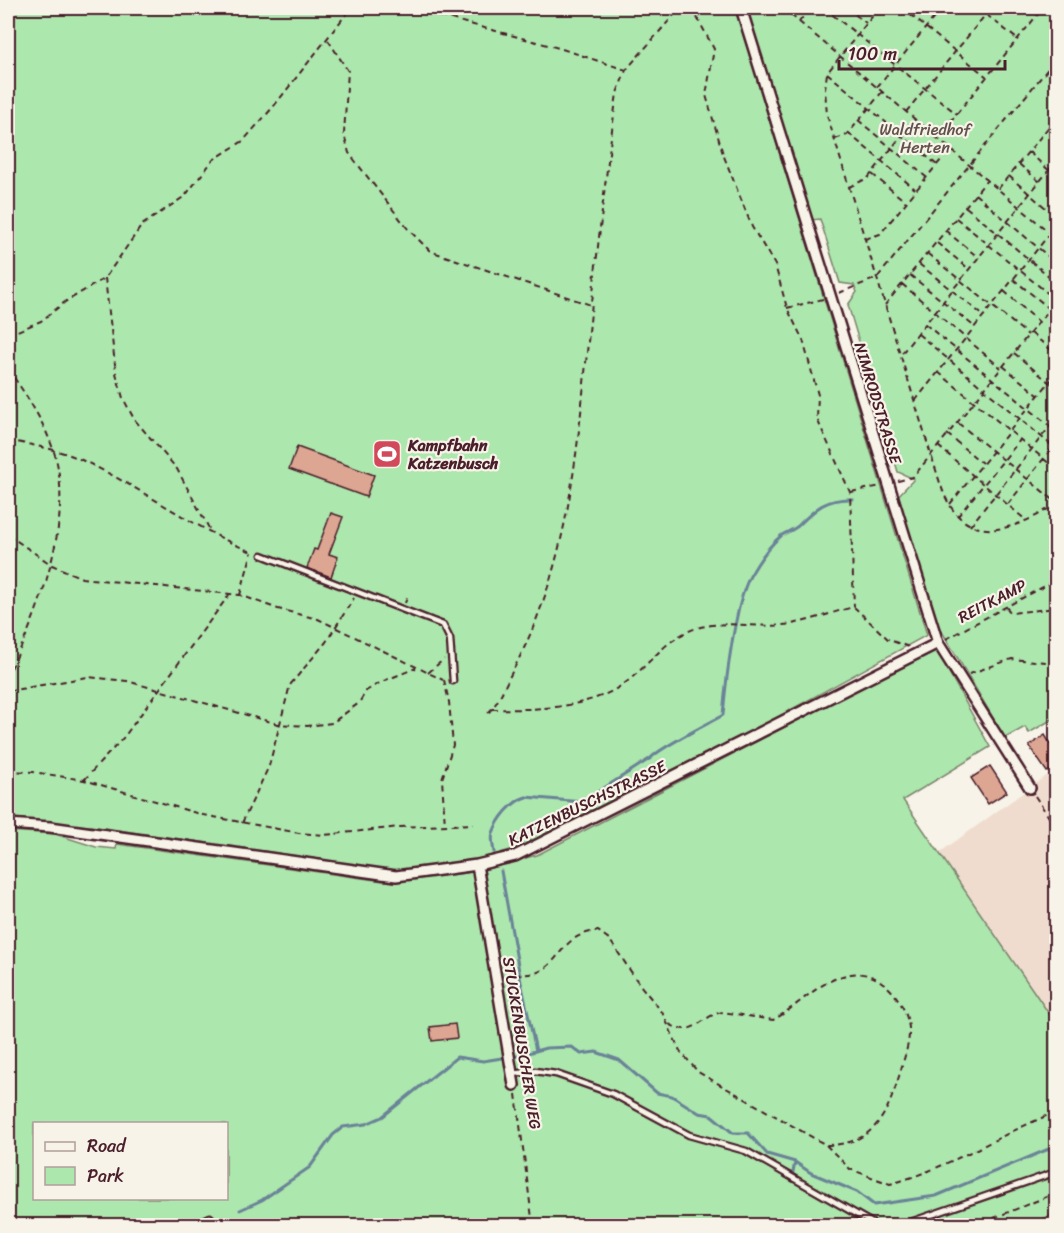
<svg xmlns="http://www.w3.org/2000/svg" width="1064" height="1233" viewBox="0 0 1064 1233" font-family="Sriracha,sans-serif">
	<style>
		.built { fill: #efdcce }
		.green { fill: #ace7ad; stroke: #7b836c; stroke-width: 1.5; fill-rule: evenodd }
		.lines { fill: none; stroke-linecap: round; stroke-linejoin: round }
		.stream { stroke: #6a8398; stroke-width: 3 }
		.building { fill: #dca693; stroke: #4a1f2b; stroke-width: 1.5 }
		.service-casing { stroke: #4a1f2b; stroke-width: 9 }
		.minor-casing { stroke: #4a1f2b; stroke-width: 14 }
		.path { stroke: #4a1f2b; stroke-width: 2; stroke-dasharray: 6 4.5; stroke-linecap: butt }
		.service { stroke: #f7f3e8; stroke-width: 4.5 }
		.minor { stroke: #f7f3e8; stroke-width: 9 }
		.labels { text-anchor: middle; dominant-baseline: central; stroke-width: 4.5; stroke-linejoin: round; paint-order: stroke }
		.park-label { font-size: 16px; fill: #62514c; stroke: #f7f3e8 }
		.street-label { font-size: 16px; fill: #4a1f2b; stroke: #f7f3e8 }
		.poi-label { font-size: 16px; font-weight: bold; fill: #4a1f2b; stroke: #f7f3e8; text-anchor: start }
	</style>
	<rect width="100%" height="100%" fill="#f7f3e8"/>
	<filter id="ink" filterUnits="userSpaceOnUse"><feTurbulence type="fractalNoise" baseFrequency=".0167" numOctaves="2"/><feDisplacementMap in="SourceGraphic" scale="12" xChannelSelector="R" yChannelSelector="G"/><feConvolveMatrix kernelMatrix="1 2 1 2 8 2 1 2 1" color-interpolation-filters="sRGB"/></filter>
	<g filter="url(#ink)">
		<path class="built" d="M1056,769V1024L939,853Z"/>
		<path class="green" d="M8,8H735L927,635L750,732L534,843L469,862L394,870L90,826L8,820Z
			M746,8H1056V332L1051,328L1049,330L1056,336V717L1029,733L1025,727L1005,738L938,625L897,497L914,479L898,472L848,305L857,292L854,285L840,283L820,219L811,220Z
			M936,649L990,747L903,800L1056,1024V1213L1027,1226H8V831L55,834L96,847L116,849L117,844L383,881L466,873L537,855ZM34,1124H226V1198H34Z"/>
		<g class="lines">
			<path class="stream" d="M494,852C493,846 491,838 493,833C498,819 512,801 526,797L582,802L651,758C659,748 708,724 723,715C726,681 735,597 753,571C760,559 771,544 782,535C787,532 793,530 798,526C816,508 826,498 853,499
				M501,871L521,982L536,1051
				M514,1057L546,1048L572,1047L581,1054L596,1052L619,1060L657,1093L672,1096L699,1113L711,1115L733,1133H748L767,1154L795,1162L811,1173L857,1192L874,1205L936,1196L1056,1146
				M793,1172L795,1162
				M240,1210L262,1200L310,1167L333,1135L343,1127L366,1124L382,1117L457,1057L483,1061L502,1058"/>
		</g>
		<path class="building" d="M297,447L374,475L366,497L289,469Z
			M331,513L343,517L329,554L338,557L331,577L307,568L314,549L317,550Z
			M1045,735L1056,753V766L1047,772L1029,746Z
			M990,766L1007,792L988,804L971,778Z
			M455,1024L457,1038L432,1041L430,1027Z"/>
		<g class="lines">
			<g class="service-casing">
				<path id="service" d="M262,555L443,625L450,639L453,681
					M513,1074L535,1071L556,1074L613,1094L689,1135L746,1151L877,1226
					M190,1226L210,1217L219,1226
					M899,1226L1056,1172"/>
			</g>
			<g class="minor-casing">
				<path id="minor" d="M741,8L938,643L1030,788
					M8,824L50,827L396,876L477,865L515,856L938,643
					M477,865L514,1085"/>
			</g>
			<path class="path" d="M410,8L559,48L626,70
				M692,8L714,49L706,95L723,154L752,227L775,265L787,308L803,340L818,395L817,419L850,492L854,607
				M787,8L785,10L1056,238
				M824,8L957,114
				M847,8L866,23
				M879,8L827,73L825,89L827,115L931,455C937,471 941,492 951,507C977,547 1024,525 1056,504
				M902,8L987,77
				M978,8L1017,39
				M799,22L810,8
				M328,40L348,71L344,134L349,153L408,229L430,251L591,305
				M827,73L937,165
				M877,87L942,8
				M906,112L991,8
				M858,120L926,177
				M848,133L915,189
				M937,138L1043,8
				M835,139L847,135L882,92
				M1029,152L1056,177
				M1019,164L1040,182
				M872,174L906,202
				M1009,176L1056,217
				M849,187L868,178L915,119
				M998,189L1056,118
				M975,194L1056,263
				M966,207L1056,282
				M956,218L1056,300
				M946,231L979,258
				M865,239L880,234L950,149
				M937,243L969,269
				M928,254L1028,335
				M919,264L984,316
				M910,275L975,327
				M105,278L116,373L123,398L134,419L177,469L211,532
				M1013,279L1050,309
				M902,284L1001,368
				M1004,291L1039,322
				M839,293L877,278L1056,59
				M885,305L987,180
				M787,308L823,299
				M925,324L1056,431
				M1031,333L1056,354
				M918,334L1056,449
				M8,335L41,321L65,302L105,278L142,225L185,196L213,160L243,141L274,106L351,8
				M902,353L1056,161
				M1014,353L1056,388
				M1003,366L1038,395
				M8,369C25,393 43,420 53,449C76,513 40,612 10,670L8,684
				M938,372L1056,469
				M915,401L1056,226
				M958,423L1056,502
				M947,434L982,463
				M8,440C29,445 54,448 75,457C137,484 191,527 254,553
				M938,446L1027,521
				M898,481L913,477L1056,301
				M851,492L881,486
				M950,504L1056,374
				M1008,504L1056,443
				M958,516L1020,440
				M970,526L1056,419
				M8,535L52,565L82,578L240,595L278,609L318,619L443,680
				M240,595L252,552
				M405,603L408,595
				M1006,607L1011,613L1056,608
				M946,639L1056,580
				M428,673L444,659
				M969,674L1012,659L1056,663
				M444,680L449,702L453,745L442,779L445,825
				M8,691L88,677L127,681L278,724L307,726L332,723L359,703L366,691L381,682L416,668
				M492,709C534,710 590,709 625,683C650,665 665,638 697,628C725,620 754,628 783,625C807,623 831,612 854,607L889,640L909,647
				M488,713C498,704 504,687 511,674C570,565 577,453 589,332C597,252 606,172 617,93L626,70L680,8
				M8,771L33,772L84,780L203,815L299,833L324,835L400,827L474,824
				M84,780L124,737L229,595
				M1035,796L1056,828
				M242,823L269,766L290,685L326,642L354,598
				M505,976C515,975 529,975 538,972C562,962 561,934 598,931L609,939L640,985L662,1012L680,1051L698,1072L826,1145C875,1145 888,1113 900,1073C904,1058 910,1043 909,1028C906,1001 880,969 851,974C820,979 799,1006 773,1020L723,1012C699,1016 695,1039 669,1024
				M516,1094L533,1226
				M826,1145L850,1169L890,1184C949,1168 1000,1134 1056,1112
				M974,1226L1056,1193"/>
			<use href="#service" class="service"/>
			<use href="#minor" class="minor"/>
		</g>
	</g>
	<defs>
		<g id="stadium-square" transform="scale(1.5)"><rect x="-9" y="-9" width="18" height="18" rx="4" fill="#d1495b" stroke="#f7f3e8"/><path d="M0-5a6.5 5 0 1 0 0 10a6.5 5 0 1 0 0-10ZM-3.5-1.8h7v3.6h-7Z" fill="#fff"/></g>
	</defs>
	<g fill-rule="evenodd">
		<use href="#stadium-square" x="387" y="454"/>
	</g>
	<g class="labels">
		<g class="park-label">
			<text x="925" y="129">Waldfriedhof<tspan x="925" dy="18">Herten</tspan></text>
		</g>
		<g class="street-label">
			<text transform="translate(878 403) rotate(73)">NIMRODSTRASSE</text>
			<text transform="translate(992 601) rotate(-28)">REITKAMP</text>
			<text transform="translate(587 803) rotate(-26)">KATZENBUSCHSTRASSE</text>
			<text transform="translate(522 1043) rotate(81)">STUCKENBUSCHER WEG</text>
		</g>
		<g class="poi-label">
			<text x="408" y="445">Kampfbahn<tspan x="408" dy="18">Katzenbusch</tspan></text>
		</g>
	</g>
	<rect width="1064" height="1233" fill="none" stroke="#f7f3e8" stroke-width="30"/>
	<rect x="15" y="15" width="1034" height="1203" fill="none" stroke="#4a1f2b" stroke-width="2" filter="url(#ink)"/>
	<rect x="33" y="1122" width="195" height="78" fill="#f7f3e8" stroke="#b29e9c" stroke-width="1.5"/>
	<rect x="45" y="1142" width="30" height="9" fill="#f7f3e8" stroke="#b29e9c" stroke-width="1.5"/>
	<text x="87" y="1152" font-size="18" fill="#4a1f2b">Road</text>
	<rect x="45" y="1167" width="30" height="18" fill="#ace7ad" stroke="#b29e9c" stroke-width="1.5"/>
	<text x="87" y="1182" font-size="18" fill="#4a1f2b">Park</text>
	<path d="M839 60v9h166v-9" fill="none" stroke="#4a1f2b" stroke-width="3"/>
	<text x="848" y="60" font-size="18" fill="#4a1f2b" stroke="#f7f3e8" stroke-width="4.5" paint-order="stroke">100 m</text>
</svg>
